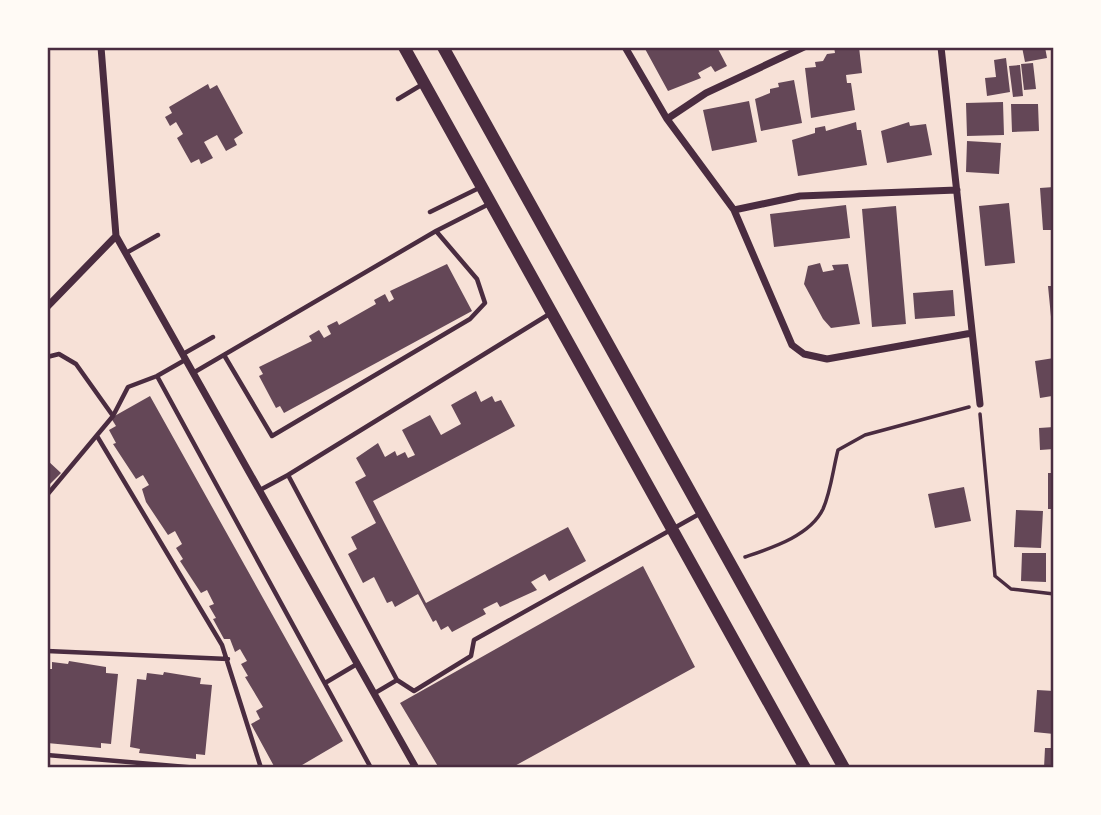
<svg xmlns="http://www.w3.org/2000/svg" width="1101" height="815" viewBox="0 0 1101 815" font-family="'IBM Plex Sans',sans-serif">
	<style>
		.building { fill: #644757 }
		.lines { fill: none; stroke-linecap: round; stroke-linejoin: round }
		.path { stroke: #4a2c40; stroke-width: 3.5 }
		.service { stroke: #4a2c40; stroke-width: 4.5 }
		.minor { stroke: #4a2c40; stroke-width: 7 }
		.secondary { stroke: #4a2c40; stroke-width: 12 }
		.neatline { fill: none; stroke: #4a2c40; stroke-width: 2.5 }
	</style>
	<rect width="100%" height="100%" fill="#f7e1d7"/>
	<path class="building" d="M644,47H717L727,66L715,72L711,66L698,73L701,78L668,91Z
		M834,47H859L862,73L846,75L847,83H851L855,110L811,118L805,68L816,67L815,62L823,61L827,54L835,53Z
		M1022,47H1045L1047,58L1025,62Z
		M1006,58L1010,92L987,96L985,78L996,77L994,60Z
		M1033,63L1036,89L1024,90L1021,64Z
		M1020,65L1023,96L1013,97L1009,66Z
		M794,80L802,123L761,131L755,99L770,93V89L779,87L778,83Z
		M208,84L210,89L217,85L243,133L234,139L237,145L226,151L217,135L204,142L213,158L201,164L199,159L191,163L177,138L183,134L176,122L170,126L165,117L172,113L169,107Z
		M749,101L757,142L712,151L703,110Z
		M1003,102L1004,135L967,136L966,103Z
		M1011,104H1038L1039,131L1012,132Z
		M856,122L857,130H861L867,165L798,176L792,140L815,133V128L825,126L826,131Z
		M909,122L910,126L926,124L932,155L887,163L881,131Z
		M967,141L1001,143L999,174L966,172Z
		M1054,187V230H1043L1040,188Z
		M1009,203L1015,263L985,266L979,206Z
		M846,205L850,238L774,247L770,214Z
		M896,206L906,324L872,327L862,209Z
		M820,263L823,272L834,270L832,265L848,264L860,324L831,328L823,319L804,284L808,266Z
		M447,264L472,311L284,413L280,406L276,408L259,376L263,374L259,367L312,341L309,336L319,330L324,338L331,334L327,326L337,321L339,325L376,304L374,300L385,294L389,302L394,299L390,291Z
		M1048,286H1054V327H1052Z
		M953,290L955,316L915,319L913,293Z
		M1054,358L1052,396L1040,398L1035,361Z
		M476,391L481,402L492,396L495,402L501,400L515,426L373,501L426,603L568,527L586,561L549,581L545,574L531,582L537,590L500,607L497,602L483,609L486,614L452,632L448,626L441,630L436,620L433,622L418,594L395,607L392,601L387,603L374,577L363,583L348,554L357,549L351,537L376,523L355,482L366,476L356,458L378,443L385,457L395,451L397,456L405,452L408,458L415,455L402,430L430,415L441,435L461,424L451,405Z
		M150,396L343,741L297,768H275L251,724L260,719L256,711L263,707L245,677L248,676L241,664L247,661L240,649L235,652L230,639H224L213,619L216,618L209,606L214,604L207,590L201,593L180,561L183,559L176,548L182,544L175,531L168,535L146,502L142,489L149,485L143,475L136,479L113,444L116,443L109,430L116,426L111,418Z
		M1054,427V449L1040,450L1039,428Z
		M47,460L61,473L47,487Z
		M1048,473H1054V509H1048Z
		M964,487L971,521L935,528L928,494Z
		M1016,510L1043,511L1041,548L1014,547Z
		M1022,553H1046V582L1021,581Z
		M643,566L695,667L511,768H439L400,703Z
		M69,661L106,667V673L118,674L111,744L101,743V748L47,743V669H52V662L68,664Z
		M164,672L201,678L200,684L212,685L205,755L196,754V759L139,753L140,749L130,747L137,679L146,680L147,673L163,675Z
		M1037,690L1054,691V734L1034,732Z
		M1045,748H1054V768H1044Z"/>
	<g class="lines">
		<path class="path" d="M980,414L995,576L1011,589L1054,594
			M745,557C771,548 810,536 823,509C831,491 833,469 838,450L865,435L969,407"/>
		<path class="service" d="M398,99L423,84
			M430,212L479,188
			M126,253L158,235
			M551,313L288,475L397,680L414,691L471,656L474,640L701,513
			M183,354L213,337
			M224,355L272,436L470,319L485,303L477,279L436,231
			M47,357L59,354L76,364L113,416
			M193,373L436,231L489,204
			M157,376L371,768
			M97,436L222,645L261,768
			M260,490L288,475
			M47,495L113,416L128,387L157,376L185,360
			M47,651L228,659
			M325,683L357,664
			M375,693L397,680
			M47,755L198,768"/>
		<path class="minor" d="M101,47L116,236L416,768
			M625,47L667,119L734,210L792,345L804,354L827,359L972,333
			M941,47L980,404
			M667,119L706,93L804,47
			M734,210L800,196L957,190
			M47,307L116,236"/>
		<path class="secondary" d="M404,47L805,768
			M443,47L844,768"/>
	</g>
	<rect width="1101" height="815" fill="none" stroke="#fffaf5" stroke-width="98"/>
	<rect x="49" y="49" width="1003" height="717" class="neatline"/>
</svg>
